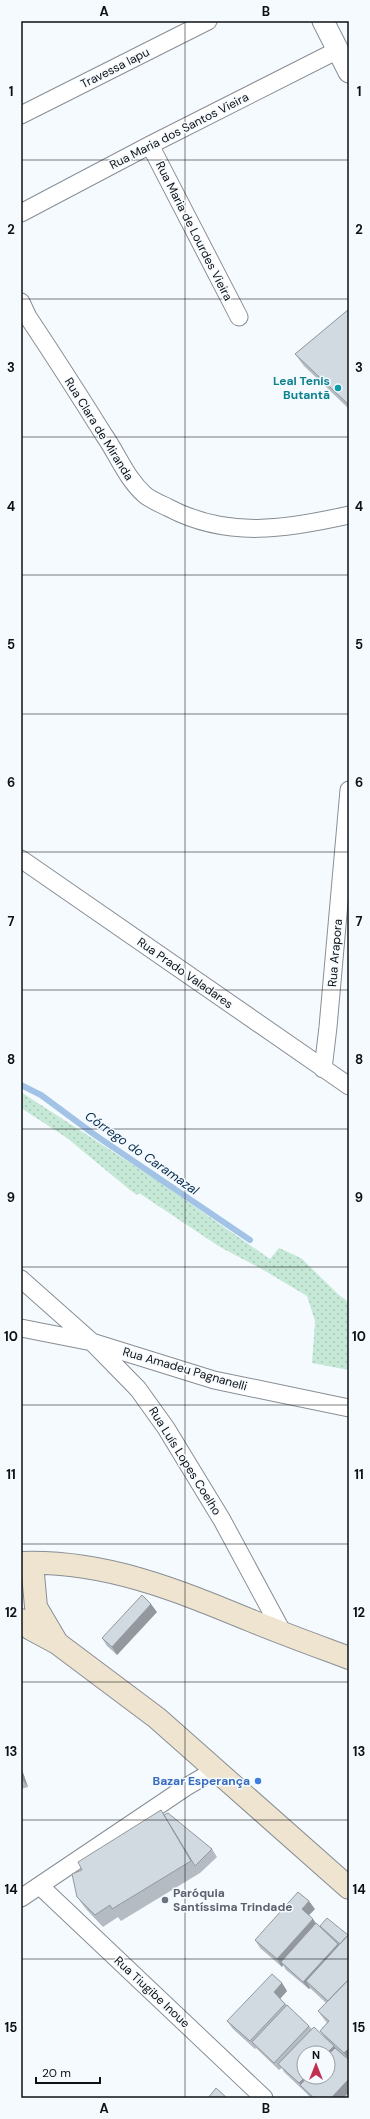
<svg xmlns="http://www.w3.org/2000/svg" width="370" height="2119" viewBox="0 0 370 2119" font-family="'DM Sans',sans-serif">
	<style>
		.grass { fill: url(#grass-dots) }
		.lines { fill: none; stroke-linecap: round; stroke-linejoin: round }
		.stream { stroke: #a2c3e6; stroke-width: 6 }
		.minor-casing { stroke: #878e95; stroke-width: 19 }
		.tertiary-casing { stroke: #878e95; stroke-width: 23 }
		.secondary-casing { stroke: #878e95; stroke-width: 24 }
		.minor { stroke: #fff; stroke-width: 17 }
		.tertiary { stroke: #fff; stroke-width: 21 }
		.secondary { stroke: #efe4cf; stroke-width: 22 }
		.wall { fill: #b4bbc2 }
		.shaded-wall { fill: #92989e }
		.building { fill: #d1d9e1; stroke: #92989e }
		.grid { fill: none; stroke: #0e1113; stroke-width: 1; stroke-opacity: 0.55 }
		.culture-dot { fill: #0f9aa8; stroke: #f5faff; stroke-width: 1.5 }
		.shop-dot { fill: #3f7fe0; stroke: #f5faff; stroke-width: 1.5 }
		.worship-dot { fill: #6b7280; stroke: #f5faff; stroke-width: 1.5 }
		.labels { text-anchor: middle; dominant-baseline: central; stroke-width: 3; stroke-linejoin: round; paint-order: stroke }
		.street-label { font-size: 12px; fill: #0e1113; stroke: #f5faff }
		.culture-label { font-size: 12px; font-weight: bold; fill: #0d838f; stroke: #f5faff; text-anchor: end }
		.shop-label { font-size: 12px; font-weight: bold; fill: #366cbe; stroke: #f5faff; text-anchor: end }
		.worship-label { font-size: 12px; font-weight: bold; fill: #5b616d; stroke: #f5faff; text-anchor: start }
		.water-label { font-size: 13px; font-style: italic; fill: #082e4f; stroke: #f5faff }
		.neatline { fill: none; stroke: #0e1113; stroke-width: 1.5 }
		.grid-label { font-size: 13px; text-anchor: middle; font-weight: bold; fill: #0e1113 }
	</style>
	<defs>
		<pattern id="grass-dots" width="8" height="8" patternUnits="userSpaceOnUse"><rect width="8" height="8" fill="#c6e8d6"/><path d="M2 2h.1M6 6h.1" fill="none" stroke="#a9c6b7" stroke-width="1.8" stroke-linecap="round"/></pattern>
	</defs>
	<rect width="100%" height="100%" fill="#f5faff"/>
	<path class="grass" d="M21,1092L155,1179L270,1259L279,1248L301,1258L340,1296L349,1302V1370L312,1363L315,1321L307,1296L260,1268L220,1247L139,1193L137,1195L130,1190L67,1138L21,1108Z"/>
	<g class="lines">
		<path class="stream" d="M21,1085L41,1095L95,1135L250,1240"/>
		<g class="minor-casing">
			<path id="minor" d="M21,115L208,21
				M150,145L239,317
				M21,213L150,145L338,50
				M21,302L28,317C54,356 79,395 104,435C118,455 126,478 145,495C151,500 161,504 169,508C228,539 287,529 349,515
				M21,859L349,1086
				M323,1069L328,1027L349,790
				M21,1279L92,1342L138,1389L166,1428L222,1520L283,1633
				M21,1328L92,1342L214,1380L349,1408
				M40,1886L264,2098
				M21,1898L186,1787L215,1770"/>
		</g>
		<g class="tertiary-casing">
			<path id="tertiary" d="M323,21L349,72"/>
		</g>
		<g class="secondary-casing">
			<path id="secondary" d="M21,1563C104,1560 177,1590 252,1621C284,1634 317,1646 349,1658
				M32,1563L36,1607L56,1641
				M21,1620L31,1629L57,1643L157,1718L349,1888"/>
		</g>
		<use href="#minor" class="minor"/>
		<use href="#tertiary" class="tertiary"/>
		<use href="#secondary" class="secondary"/>
	</g>
	<path class="wall" d="M349,309V409L304,366L295,354Z
		M157,1612L117,1655L107,1646L102,1638Z
		M21,1767L28,1787L21,1789Z
		M161,1810L164,1815L212,1849L217,1857L200,1873L121,1921L118,1917L103,1927L86,1909L77,1897L82,1870Z
		M315,1909L309,1915L316,1924L322,1929L320,1926L348,1935L349,1934V2092L344,2098H311L303,2090L284,2072L282,2068L279,2070L256,2048L255,2049L233,2029L227,2021L282,1983L287,1991L280,1999L287,2005L309,2026L312,2029L325,2037L320,2031L327,2023L318,2011L326,2003L310,1988L309,1989L286,1970L283,1965L282,1967L260,1948L255,1940Z"/>
	<path class="shaded-wall" d="M151,1604L157,1612L117,1655L112,1647Z
		M21,1767L28,1787L22,1779L21,1775Z
		M309,1901L315,1909L307,1917L302,1909Z
		M313,1919L318,1926L281,1962L283,1965L282,1967L277,1959Z
		M338,1944L344,1951L306,1981L310,1988L309,1989L303,1982Z
		M282,1983L287,1991L279,2000L274,1992Z
		M334,2046L340,2053L328,2066V2053H327Z
		M349,2048V2060L344,2053Z
		M305,2077H318L302,2087L299,2083Z
		M349,2079V2092L344,2098H331Z"/>
	<path class="building" d="M349,309V405L295,354Z
		M142,1595L151,1604L112,1647L102,1638Z
		M161,1810L191,1861L112,1909L110,1905L95,1915L77,1897L72,1874L82,1870L78,1862Z
		M168,1813L212,1849L195,1866L164,1815Z
		M298,1892L309,1901L302,1909L313,1919L277,1959L255,1940Z
		M327,1918L348,1935L340,1944L320,1926Z
		M316,1923L338,1944L303,1982L281,1962Z
		M349,1934V1979L328,2001L306,1981Z
		M272,1974L282,1983L274,1992L285,2004L250,2041L227,2021Z
		M349,1979V2048L344,2053L320,2031L329,2021L318,2011Z
		M287,2005L309,2026L274,2063L252,2042Z
		M314,2027L334,2046L327,2053H304V2077H305L299,2083L278,2064Z
		M335,2048L349,2060V2079L331,2098H314L300,2085L308,2077H328V2055Z
		M216,2088L227,2098H208Z"/>
	<path class="grid" d="M185,21V2098M21,160H349M21,299H349M21,437H349M21,575H349M21,714H349M21,852H349M21,990H349M21,1129H349M21,1267H349M21,1405H349M21,1544H349M21,1682H349M21,1820H349M21,1959H349"/>
	<circle class="culture-dot" cx="338" cy="388" r="4"/>
	<circle class="shop-dot" cx="258" cy="1781" r="4"/>
	<circle class="worship-dot" cx="165" cy="1900" r="4"/>
	<g class="labels">
		<g class="street-label">
			<text transform="translate(115 68) rotate(-27)">Travessa Iapu</text>
			<text transform="translate(179 131) rotate(-27)">Rua Maria dos Santos Vieira</text>
			<text transform="translate(194 231) rotate(63)">Rua Maria de Lourdes Vieira</text>
			<text transform="translate(99 429) rotate(58)">Rua Clara de Miranda</text>
			<text transform="translate(335 953) rotate(-85)">Rua Arapora</text>
			<text transform="translate(185 973) rotate(35)">Rua Prado Valadares</text>
			<text transform="translate(185 1369) rotate(16)">Rua Amadeu Pagnanelli</text>
			<text transform="translate(185 1461) rotate(58)">Rua Luís Lopes Coelho</text>
			<text transform="translate(152 1992) rotate(43)">Rua Tiugibe Inoue</text>
		</g>
		<g class="culture-label">
			<text x="330" y="381">Leal Tenis<tspan x="330" dy="14">Butantã</tspan></text>
		</g>
		<g class="shop-label">
			<text x="250" y="1781">Bazar Esperança</text>
		</g>
		<g class="worship-label">
			<text x="173" y="1893">Paróquia<tspan x="173" dy="14">Santíssima Trindade</tspan></text>
		</g>
		<g class="water-label">
			<text transform="translate(142 1153) rotate(35)">Córrego do Caramazal</text>
		</g>
	</g>
	<rect width="370" height="2119" fill="none" stroke="#f5faff" stroke-width="44"/>
	<g transform="translate(316 2065)"><circle r="19" fill="#f5faff" stroke="#999da1"/>
	<path d="M0-3L7 15L0 10L-7 15Z" fill="#c03051"/>
	<text y="-6" font-size="11" font-weight="bold" text-anchor="middle" fill="#0e1113">N</text>
	</g>
	<path d="M36 2077v6h64v-6" fill="none" stroke="#0e1113" stroke-width="2"/>
	<text x="42" y="2077" font-size="12" fill="#0e1113" stroke="#f5faff" stroke-width="3" paint-order="stroke">20 m</text>
	<rect x="22" y="22" width="326" height="2075" class="neatline"/>
	<g class="grid-label">
		<text x="104" y="16">A</text>
		<text x="266" y="16">B</text>
		<text x="11" y="96">1</text>
		<text x="359" y="96">1</text>
		<text x="11" y="234">2</text>
		<text x="359" y="234">2</text>
		<text x="11" y="372">3</text>
		<text x="359" y="372">3</text>
		<text x="11" y="511">4</text>
		<text x="359" y="511">4</text>
		<text x="11" y="649">5</text>
		<text x="359" y="649">5</text>
		<text x="11" y="787">6</text>
		<text x="359" y="787">6</text>
		<text x="11" y="926">7</text>
		<text x="359" y="926">7</text>
		<text x="11" y="1064">8</text>
		<text x="359" y="1064">8</text>
		<text x="11" y="1202">9</text>
		<text x="359" y="1202">9</text>
		<text x="11" y="1341">10</text>
		<text x="359" y="1341">10</text>
		<text x="11" y="1479">11</text>
		<text x="359" y="1479">11</text>
		<text x="11" y="1617">12</text>
		<text x="359" y="1617">12</text>
		<text x="11" y="1756">13</text>
		<text x="359" y="1756">13</text>
		<text x="11" y="1894">14</text>
		<text x="359" y="1894">14</text>
		<text x="11" y="2032">15</text>
		<text x="359" y="2032">15</text>
		<text x="104" y="2113">A</text>
		<text x="266" y="2113">B</text>
	</g>
</svg>
